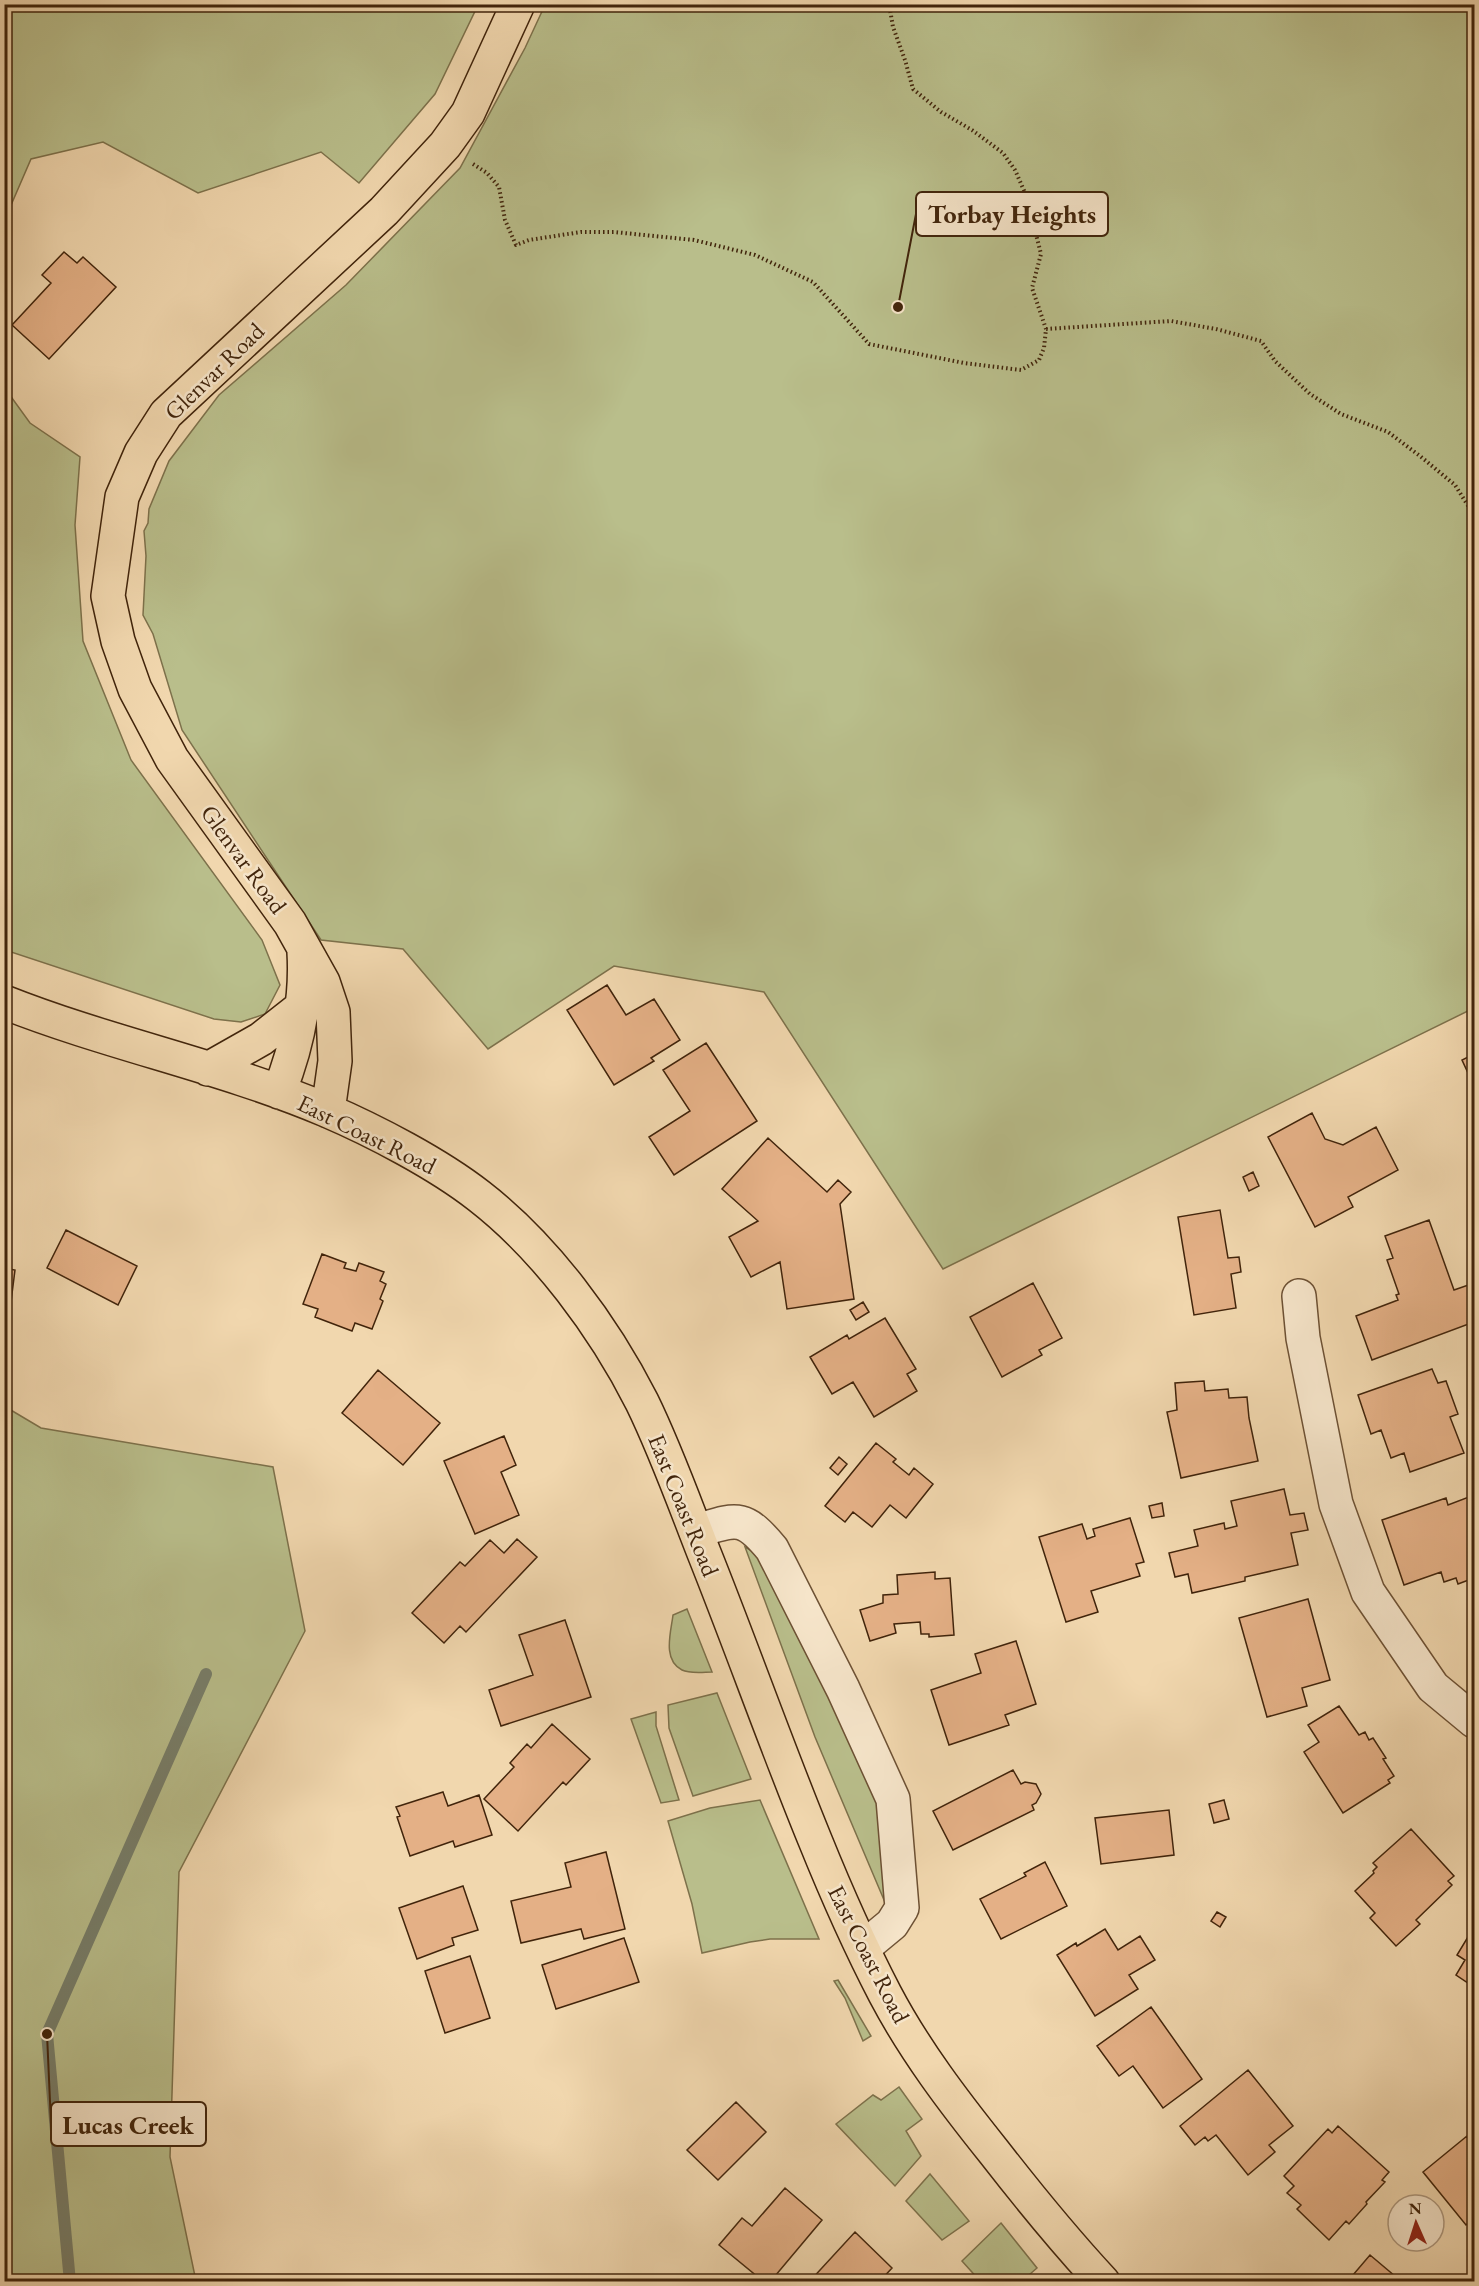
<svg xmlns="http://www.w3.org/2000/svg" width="1479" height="2286" viewBox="0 0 1479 2286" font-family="'EB Garamond',serif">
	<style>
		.green { fill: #b9be8b; stroke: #7d714b; stroke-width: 1.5 }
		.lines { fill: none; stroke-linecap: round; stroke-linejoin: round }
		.stream { stroke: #777e6a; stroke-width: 12 }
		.building { fill: #e4b086; stroke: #41240b; stroke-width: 1.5 }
		.minor-casing { stroke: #6d5134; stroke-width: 36 }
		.major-casing { stroke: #41240b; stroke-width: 36 }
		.path { stroke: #41240b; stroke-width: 4; stroke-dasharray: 1.5 3; stroke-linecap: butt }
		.minor { stroke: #f6e5ca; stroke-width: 33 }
		.major { stroke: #f1d7ae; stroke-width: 33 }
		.labels { text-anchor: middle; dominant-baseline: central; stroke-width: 5; stroke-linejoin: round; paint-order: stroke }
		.street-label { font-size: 24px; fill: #41240b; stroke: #f6e5ca }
		.leader { fill: none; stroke: #41240b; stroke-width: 2 }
		.callout-dot { fill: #41240b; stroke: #f6e5ca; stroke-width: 2 }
		.callout { fill: #f6e5ca; stroke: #41240b; stroke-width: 2 }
		.callout-label { font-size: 26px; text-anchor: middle; font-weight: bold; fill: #41240b }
	</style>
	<rect width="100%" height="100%" fill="#f1d7ae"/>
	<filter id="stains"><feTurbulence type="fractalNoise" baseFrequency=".00333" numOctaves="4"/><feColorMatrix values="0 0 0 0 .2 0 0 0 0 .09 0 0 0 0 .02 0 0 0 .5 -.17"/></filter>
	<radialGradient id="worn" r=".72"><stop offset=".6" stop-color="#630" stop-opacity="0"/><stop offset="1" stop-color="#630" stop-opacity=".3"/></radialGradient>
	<path class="green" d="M5,4H478V5L435,94L359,183L321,152L198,193L103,142L31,159L5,219Z
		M545,5H1474V1008L943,1269L764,992L614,966L488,1049L403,949L321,940L182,730L153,634L143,615L146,556L144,531L148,523L149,509L169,461L219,395L346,285L460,168L525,48Z
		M4,387L30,423L80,457L75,525L83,641L131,760L262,940L280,985L265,1014L241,1022L214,1019L5,950Z
		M4,1406L41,1428L273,1467L305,1631L179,1872L170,2157L196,2281H5Z
		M745,1547L770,1561L883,1810L887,1907L815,1737Z
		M687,1609L712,1672C704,1672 690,1674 682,1670C662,1660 671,1632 673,1615Z
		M717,1693L751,1779L693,1796L669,1728L668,1705Z
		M656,1712V1726L679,1800L661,1803L631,1719Z
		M760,1800L819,1939H770L750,1942L702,1953L692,1904L668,1821L710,1808Z
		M838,1980L871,2036L863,2041L845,1998L834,1981Z
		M899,2087L922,2119L906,2131L921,2156L895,2186L836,2124L873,2095L881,2100Z
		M930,2174L969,2221L942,2240L906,2201Z
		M1001,2223L1037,2268L1022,2281H980L962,2261Z"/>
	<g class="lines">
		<path class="stream" d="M70,2282L47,2034L206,1674"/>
	</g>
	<path class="building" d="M64,252L77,263L83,257L116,287L49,359L12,325L51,283L42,275Z
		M607,985L626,1015L654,999L680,1040L651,1058L654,1061L614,1085L567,1010Z
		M706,1043L757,1121L674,1175L649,1137L690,1111L663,1070Z
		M1474,1054V1086L1462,1060Z
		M1312,1113L1325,1139L1343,1145L1376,1127L1398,1170L1348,1197L1353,1207L1315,1227L1268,1137Z
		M768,1138L827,1192L838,1180L851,1192L840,1204L854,1299L787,1309L780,1262L751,1277L729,1237L758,1221L722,1189Z
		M1253,1172L1259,1186L1249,1191L1243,1177Z
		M1220,1210L1228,1258L1239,1257L1241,1272L1231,1274L1236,1308L1194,1315L1178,1217Z
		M1429,1220L1454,1290L1474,1283V1322L1372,1360L1356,1316L1398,1300L1396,1295L1399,1294L1387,1260L1393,1258L1385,1236Z
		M66,1230L137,1266L118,1305L47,1268Z
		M322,1254L346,1263L344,1268L356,1271L359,1263L384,1272L380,1281L386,1284L380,1299L383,1301L372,1329L355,1323L352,1331L315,1317L318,1309L303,1304Z
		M4,1268L15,1270L6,1341H4Z
		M1033,1283L1062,1338L1039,1350L1042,1355L1002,1377L970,1317Z
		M863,1302L869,1312L856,1320L850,1310Z
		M885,1318L916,1369L907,1374L917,1391L874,1417L853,1382L832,1394L810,1357L847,1335L849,1339Z
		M1432,1369L1438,1383L1446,1381L1458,1414L1450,1417L1464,1453L1410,1472L1404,1453L1391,1458L1381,1430L1371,1434L1358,1395Z
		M378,1370L440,1423L403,1465L342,1413Z
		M1204,1381L1205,1391L1228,1389L1229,1398L1247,1397L1249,1418L1258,1461L1181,1478L1167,1412L1177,1410L1175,1383Z
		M504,1436L516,1465L501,1472L519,1515L475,1534L444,1461Z
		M876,1443L896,1459L893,1462L909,1475L914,1468L933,1484L906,1518L890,1505L872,1527L853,1512L845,1522L825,1506Z
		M839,1457L847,1464L838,1475L830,1468Z
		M1284,1489L1290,1515L1304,1513L1308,1530L1291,1533L1298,1565L1245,1577V1581L1192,1593L1188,1574L1175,1577L1169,1553L1198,1546L1194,1530L1224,1523L1225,1529L1237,1526L1231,1501Z
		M1474,1495V1578L1458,1584L1456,1578L1444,1582L1441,1572L1404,1585L1382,1520L1446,1498L1448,1505Z
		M1162,1503L1164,1516L1152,1518L1149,1506Z
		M1130,1518L1144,1562L1136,1564L1140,1576L1091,1591L1098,1612L1066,1622L1039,1537L1082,1524L1087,1539L1095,1536L1093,1529Z
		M517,1539L537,1557L466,1632L460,1626L444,1643L412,1613L460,1562L465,1566L490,1540L504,1553Z
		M935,1572V1579L950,1578L954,1635L929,1637V1634H921L920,1622L894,1624L896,1633L870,1641L860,1610L883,1603V1595L898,1594L897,1575Z
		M1308,1599L1330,1680L1302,1688L1307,1706L1267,1717L1239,1618Z
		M565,1620L591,1697L501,1726L489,1690L533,1675L519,1635Z
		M1016,1641L1036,1704L1005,1715L1009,1725L949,1745L931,1690L981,1673L975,1654Z
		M1339,1706L1359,1735L1365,1732L1369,1740L1373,1738L1386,1758L1383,1759L1394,1776L1388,1780L1390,1783L1343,1813L1304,1752L1319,1742L1308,1725Z
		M552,1724L590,1759L566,1785L563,1782L518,1831L484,1799L514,1767L510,1763L527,1744L531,1748Z
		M1013,1770L1021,1784L1025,1782L1036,1784L1041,1794L1036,1803L1032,1805L1034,1810L953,1850L933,1811Z
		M443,1792L448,1806L479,1795L492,1835L455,1847L453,1841L410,1856L397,1817L400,1816L396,1807Z
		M1224,1800L1229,1819L1214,1823L1209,1804Z
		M1169,1810L1174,1855L1101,1864L1095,1818Z
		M1411,1829L1454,1876L1448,1881L1452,1885L1416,1920L1420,1924L1396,1946L1370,1918L1375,1913L1355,1891L1374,1873L1373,1871L1377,1867L1373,1863Z
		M606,1852L625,1929L584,1939L581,1929L521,1943L511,1901L571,1887L565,1863Z
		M1045,1862L1067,1906L1001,1939L980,1899L1026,1876L1024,1873Z
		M463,1886L478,1930L452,1938L454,1945L417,1959L399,1908Z
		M1217,1912L1226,1917L1220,1927L1211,1921Z
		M1474,1927V1987L1456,1975L1465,1960L1457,1955Z
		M1105,1929L1118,1950L1140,1936L1155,1960L1129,1975L1138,1989L1095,2016L1057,1955L1076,1943L1077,1946Z
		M624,1938L639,1982L556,2009L542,1965Z
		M470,1956L490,2018L445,2033L425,1971Z
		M1151,2007L1202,2079L1163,2108L1133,2066L1119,2076L1097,2046Z
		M1248,2070L1293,2126L1269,2145L1275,2152L1248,2175L1216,2135L1208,2141L1205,2137L1195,2145L1180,2126Z
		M736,2102L766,2132L718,2180L687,2150Z
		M1338,2126L1389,2172L1382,2180L1385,2182L1366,2202L1367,2204L1349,2224L1346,2221L1329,2240L1297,2209L1301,2205L1287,2193L1294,2186L1284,2176L1328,2129L1332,2133Z
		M1467,2136L1474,2145V2218L1466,2225L1423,2172Z
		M785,2188L822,2220L770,2282H764L719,2245L742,2218L752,2226Z
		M855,2232L892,2268L879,2282H809Z
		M1370,2255L1402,2282H1347Z"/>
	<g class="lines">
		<g class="minor-casing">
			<path id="minor" d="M1299,1296L1303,1338L1336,1504L1368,1592L1433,1687L1474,1721
				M696,1531C737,1519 743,1514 772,1549L843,1689L893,1799L902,1908L892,1924L863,1948"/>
		</g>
		<g class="major-casing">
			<path id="major" d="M4,1002C110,1044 222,1066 326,1110C375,1131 438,1164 479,1196C545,1247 604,1327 642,1402C666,1451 684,1502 704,1553C742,1648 776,1745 815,1840C836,1892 859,1944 885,1994C915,2051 954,2102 994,2152C1029,2197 1064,2240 1103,2282
				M208,1069L261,1039L303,1006
				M279,1092C297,1047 307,1001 304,952
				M328,1111L335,1061L333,1012L323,982L290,923L172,759L135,689L118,641L108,596L122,497L141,453L166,414L384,211L445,145L468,113L518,4"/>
		</g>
		<path class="path" d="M473,164L487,173L499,187L505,220L516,245L529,240L581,232H614L694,240L755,255L813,282L869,344L964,363L1021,370L1039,360L1044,348L1046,329L1032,288L1041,254L1026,195L1015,170L1003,153L972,130L941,112L913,89L905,60L893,27L889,4
			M1046,329L1171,321L1216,329L1261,341L1275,361L1310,394L1341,414L1388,432L1420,456L1455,485L1474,515"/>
		<use href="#minor" class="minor"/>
		<use href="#major" class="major"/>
	</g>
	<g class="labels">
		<g class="street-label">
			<text transform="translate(214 371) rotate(-44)">Glenvar Road</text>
			<text transform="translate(244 859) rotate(54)">Glenvar Road</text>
			<text transform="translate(367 1134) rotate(26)">East Coast Road</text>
			<text transform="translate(684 1505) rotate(68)">East Coast Road</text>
			<text transform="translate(869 1954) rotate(63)">East Coast Road</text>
		</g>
	</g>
	<path class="leader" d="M898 307L916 214M47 2034L51 2124"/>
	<g class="callout-dot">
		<circle cx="898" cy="307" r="6"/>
		<circle cx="47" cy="2034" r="6"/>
	</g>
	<g class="callout">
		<rect x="916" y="192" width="192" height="44" rx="6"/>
		<rect x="51" y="2102" width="155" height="44" rx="6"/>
	</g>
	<g class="callout-label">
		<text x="1012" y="223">Torbay Heights</text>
		<text x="128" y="2134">Lucas Creek</text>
	</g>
	<rect width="1479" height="2286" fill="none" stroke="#f1d7ae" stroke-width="24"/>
	<rect x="6" y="6" width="1467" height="2274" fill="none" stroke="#41240b" stroke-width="3"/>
	<rect x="12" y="12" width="1455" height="2262" fill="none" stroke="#41240b" stroke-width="1.5"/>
	<g transform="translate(1416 2223) rotate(357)"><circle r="28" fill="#f6e5ca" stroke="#ae987e" stroke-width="1.5"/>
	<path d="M0-4.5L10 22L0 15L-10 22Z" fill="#8f2418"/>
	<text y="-9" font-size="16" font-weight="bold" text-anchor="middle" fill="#41240b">N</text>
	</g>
	<rect width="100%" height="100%" filter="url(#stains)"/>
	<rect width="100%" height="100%" fill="url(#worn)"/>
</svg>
